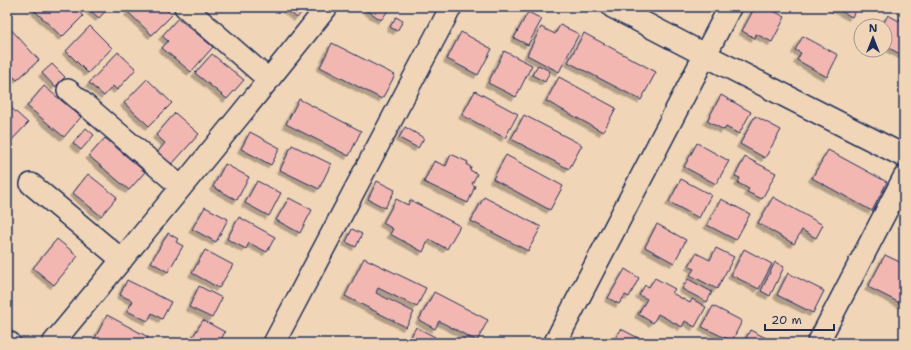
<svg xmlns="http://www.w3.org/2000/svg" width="911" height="350" viewBox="0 0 911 350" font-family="'Shantell Sans',sans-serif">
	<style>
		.building { fill: #f3b7b1; stroke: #1b2f5e; filter: url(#shadow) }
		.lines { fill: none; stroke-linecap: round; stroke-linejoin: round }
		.minor-casing { stroke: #1b2f5e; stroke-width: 24 }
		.tertiary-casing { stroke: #1b2f5e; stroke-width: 25 }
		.minor { stroke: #f0d6b7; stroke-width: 21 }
		.tertiary { stroke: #f0d6b7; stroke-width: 22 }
	</style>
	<defs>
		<filter id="shadow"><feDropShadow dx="-3.5" dy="3.5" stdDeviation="0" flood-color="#0004"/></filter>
	</defs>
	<rect width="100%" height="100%" fill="#f0d6b7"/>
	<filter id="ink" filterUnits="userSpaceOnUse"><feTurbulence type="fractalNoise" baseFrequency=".025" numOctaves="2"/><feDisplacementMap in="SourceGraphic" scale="8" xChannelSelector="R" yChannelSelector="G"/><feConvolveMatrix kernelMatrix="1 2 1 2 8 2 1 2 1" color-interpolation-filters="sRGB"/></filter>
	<g filter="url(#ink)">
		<path class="building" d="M38,7H74L83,16L62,37L35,11Z
			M86,7H109L99,18Z
			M132,7H164L172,15L152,35L128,12Z
			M284,7H306L297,18Z
			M369,7H391L381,20L367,10Z
			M755,7H766L785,17L772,42L756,34L755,38L742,31Z
			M833,7H857L852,17Z
			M528,12L542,19L528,45L514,38Z
			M888,15L899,21L900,18L904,21V56L885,46V26H882Z
			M396,17L403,21L397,31L390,27Z
			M178,18L213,47L191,72L162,48L168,41L162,36Z
			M7,25L39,60L17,80L7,70Z
			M560,25L579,34L559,72L527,55L541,27L555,34Z
			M90,26L112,48L88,73L66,51Z
			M461,32L492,49L478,75L447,59Z
			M584,33L656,72L641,100L568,62Z
			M803,36L838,55L827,77L797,60L801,53L795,50Z
			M332,43L395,75L382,99L320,67Z
			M504,51L532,65L516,97L488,83Z
			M118,52L136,69L117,90L113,86L104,96L89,83Z
			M212,54L244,80L227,99L195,73Z
			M52,64L65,77L55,87L42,73Z
			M538,65L550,71L545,82L532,75Z
			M559,77L616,108L603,132L546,101Z
			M147,79L172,103L149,126L124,103Z
			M44,86L81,117L64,137L27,106Z
			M475,91L518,114L505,138L462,115Z
			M721,95L751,112L739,134L726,127L724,130L707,121Z
			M299,99L361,131L349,156L286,124Z
			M7,104L28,123L7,145Z
			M175,113L199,134L173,163L167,164L156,154L165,143L156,135Z
			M524,115L582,145L569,169L511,139Z
			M755,116L781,130L765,158L740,144Z
			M405,127L424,138L418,148L399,138Z
			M86,128L94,135L81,150L73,143Z
			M250,132L280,148L271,165L241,149Z
			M105,138L145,172L129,190L89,156Z
			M697,143L729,161L716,184L684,167Z
			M292,145L331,164L319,189L280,170Z
			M828,150L887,182L872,211L812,178Z
			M451,154L468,162L467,165L471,167L470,170L477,174L472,184L475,186L468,203L424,182L434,161L446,166Z
			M506,155L563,186L550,210L493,179Z
			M745,157L776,173L762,199L747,192L749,189L738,183L740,178L735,176Z
			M225,164L249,177L237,200L213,187Z
			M88,174L117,197L101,216L73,193Z
			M681,179L711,195L699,218L669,202Z
			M257,181L281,193L269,216L245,203Z
			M377,181L395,190L385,208L368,199Z
			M484,197L541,227L528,251L471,221Z
			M773,197L823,225L816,238L802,230L794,244L758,223Z
			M289,198L312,210L300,233L276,220Z
			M396,199L408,205L410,200L460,226L447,249L429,239L423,252L390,234L393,229L383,223Z
			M721,199L750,214L736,240L707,225Z
			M205,207L228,219L216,242L192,229Z
			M239,217L275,237L267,252L249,243L246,249L227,239Z
			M657,224L686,240L674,263L645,247Z
			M352,229L362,234L356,247L346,242Z
			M168,233L178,239L176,242L183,246L168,272L151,262Z
			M57,239L78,256L54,285L33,268Z
			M716,248L734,257L717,289L690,275L694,269L689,266L696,253L710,260Z
			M744,249L772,264L759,289L731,275Z
			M205,250L233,265L219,288L192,273Z
			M885,255L904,264V305L868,287Z
			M364,258L426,288L417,307L378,288L376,293L414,312L406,327L345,296Z
			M775,262L784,267L770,296L761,291Z
			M625,269L639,278L629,297L625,295L619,304L608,298Z
			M788,273L824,291L813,313L777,295Z
			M655,278L675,289L672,293L690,303L692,299L706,307L695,327L685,321L682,327L658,314L653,323L638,314L647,299L639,295L645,285L649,287Z
			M688,279L712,292L707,302L682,289Z
			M127,280L171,302L162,319L152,313L148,321L127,311L133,301L120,295Z
			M199,286L222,298L212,318L189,307Z
			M434,292L488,320L477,341L439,321L435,329L419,320Z
			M713,306L742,321L732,341L702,327Z
			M107,315L148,337L145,343H96L93,342Z
			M203,320L225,332L219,343H189Z
			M416,327L435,337L432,343H408Z
			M621,329L648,343H613Z
			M750,330L776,343H744Z"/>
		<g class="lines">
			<g class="minor-casing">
				<path id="minor" d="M185,7L269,80
					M68,90L181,187
					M31,184L122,260
					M7,342L10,343
					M53,343C145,232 237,120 327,7
					M274,343L451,7
					M818,343L904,177"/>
			</g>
			<g class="tertiary-casing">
				<path id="tertiary" d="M613,7L705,55L904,156
					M555,343L730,7"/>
			</g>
			<use href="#minor" class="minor"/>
			<use href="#tertiary" class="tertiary"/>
		</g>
	</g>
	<rect width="911" height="350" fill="none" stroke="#f0d6b7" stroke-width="24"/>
	<rect x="12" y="12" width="887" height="326" fill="none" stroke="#1b2f5e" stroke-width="1.5" filter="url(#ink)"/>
	<g transform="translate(873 38)"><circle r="19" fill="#f0d6b7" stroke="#9b9393"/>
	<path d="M0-3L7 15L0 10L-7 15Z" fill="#1b2f5e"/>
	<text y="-6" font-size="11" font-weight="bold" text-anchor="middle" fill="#1b2f5e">N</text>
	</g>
	<path d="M765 324v6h69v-6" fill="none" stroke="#1b2f5e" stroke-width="2"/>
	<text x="771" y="324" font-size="12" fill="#1b2f5e" stroke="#f0d6b7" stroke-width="3" paint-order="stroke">20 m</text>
</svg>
